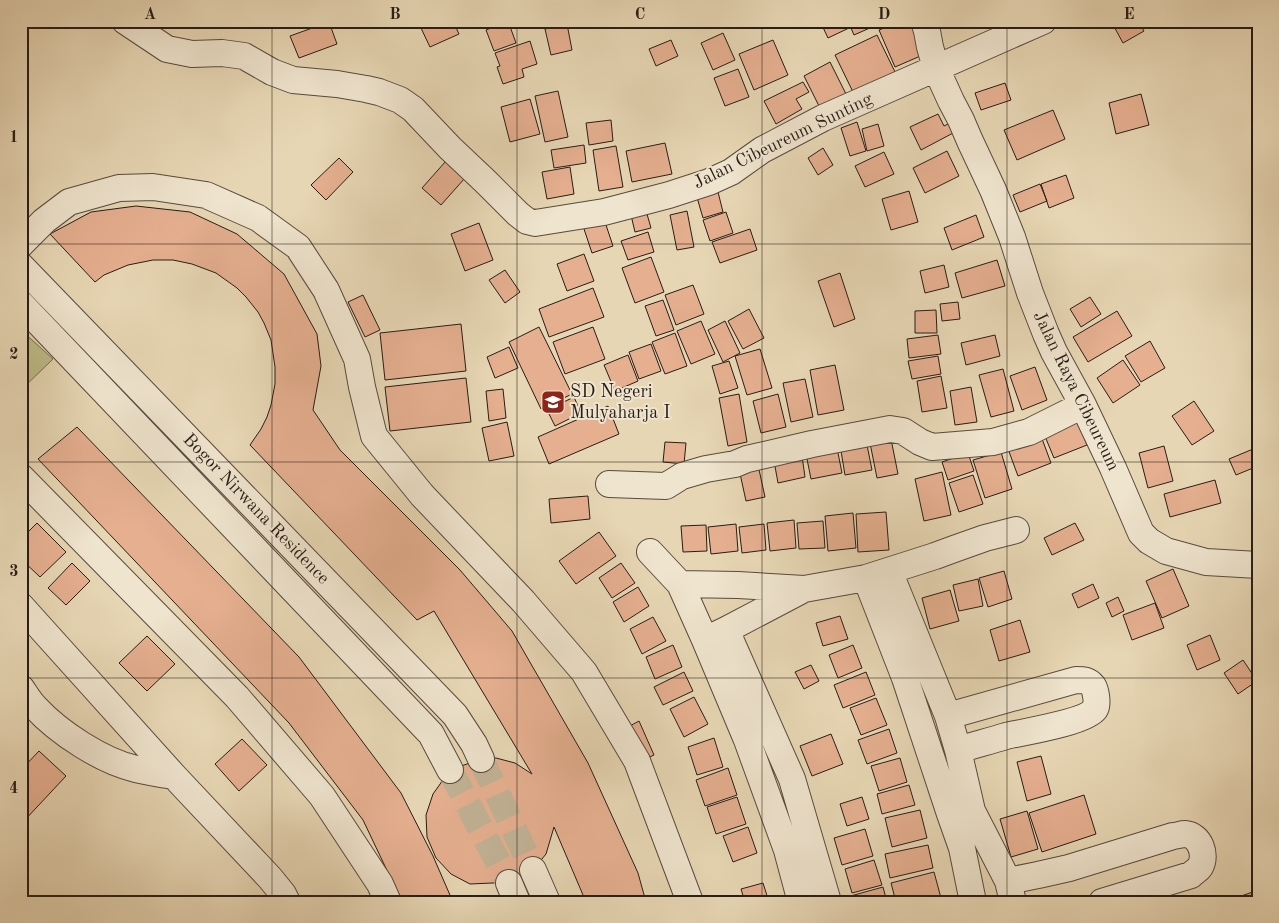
<svg xmlns="http://www.w3.org/2000/svg" width="1279" height="923" viewBox="0 0 1279 923" font-family="'Old Standard TT',serif">
	<style>
		.green { fill: #bdbc88; stroke: #726c4f }
		.building { fill: #e5af90; stroke: #271d16 }
		.lines { fill: none; stroke-linecap: round; stroke-linejoin: round }
		.minor-tunnel { stroke: #c1b194; stroke-width: 26; stroke-dasharray: 26 13; stroke-linecap: butt }
		.minor-casing { stroke: #574b3e; stroke-width: 28 }
		.minor { stroke: #efe4ce; stroke-width: 26 }
		.grid { fill: none; stroke: #271d16; stroke-width: 1; stroke-opacity: 0.55 }
		.labels { text-anchor: middle; dominant-baseline: central; stroke-width: 4; stroke-linejoin: round; paint-order: stroke }
		.street-label { font-size: 18px; fill: #271d16; stroke: #efe4ce }
		.poi-label { font-size: 18px; fill: #271d16; stroke: #efe4ce; text-anchor: start }
		.neatline { fill: none; stroke: #271d16; stroke-width: 2 }
		.grid-label { font-size: 16px; text-anchor: middle; font-weight: bold; fill: #271d16 }
	</style>
	<rect width="100%" height="100%" fill="#e7d6b4"/>
	<filter id="stains"><feTurbulence type="fractalNoise" baseFrequency=".004" numOctaves="4"/><feColorMatrix values="0 0 0 0 .2 0 0 0 0 .09 0 0 0 0 .02 0 0 0 .5 -.17"/></filter>
	<radialGradient id="worn" r=".72"><stop offset=".6" stop-color="#630" stop-opacity="0"/><stop offset="1" stop-color="#630" stop-opacity=".3"/></radialGradient>
	<path class="green" d="M21,330L53,359L21,390Z"/>
	<path class="building" d="M432,21H453L459,34L430,47L420,26Z
		M508,21L516,43L494,51L486,30Z
		M793,21H810L796,28Z
		M820,21H845L849,28L828,38Z
		M848,21H870L872,27L854,35Z
		M901,21H911L925,54L895,67L879,30Z
		M1111,21H1138L1144,31L1123,43Z
		M329,22L337,44L299,58L290,36Z
		M567,24L572,50L551,55L545,29Z
		M723,33L735,60L713,70L701,43Z
		M877,35L896,74L854,94L835,55Z
		M671,40L678,56L656,66L649,49Z
		M773,40L788,75L754,90L739,54Z
		M530,41L537,64L522,69L524,77L503,84L497,67L500,66L495,53Z
		M830,62L847,96L821,110L804,76Z
		M738,69L749,97L725,106L714,78Z
		M803,82L809,92L796,99L802,109L776,124L764,101Z
		M1005,83L1011,100L981,110L975,93Z
		M558,91L568,137L545,142L535,96Z
		M1141,94L1149,125L1116,134L1109,103Z
		M530,99L540,134L510,142L501,107Z
		M1053,110L1065,139L1017,160L1004,130Z
		M938,114L944,126L950,123L955,132L921,150L910,127Z
		M611,120L613,141L589,145L586,123Z
		M857,122L866,151L850,156L841,128Z
		M878,124L884,146L867,151L862,129Z
		M665,143L672,174L632,182L626,151Z
		M584,145L586,163L554,168L551,150Z
		M616,146L623,187L599,191L593,150Z
		M823,148L833,165L818,175L808,158Z
		M947,151L959,176L925,193L913,168Z
		M884,152L894,174L865,187L855,166Z
		M339,158L353,172L326,200L311,185Z
		M446,161L465,178L441,205L422,188Z
		M570,167L574,194L547,199L542,172Z
		M1066,175L1074,198L1049,208L1041,184Z
		M1040,184L1047,201L1020,212L1013,195Z
		M717,188L723,212L703,218L696,194Z
		M909,191L918,222L891,230L882,199Z
		M136,206L190,212L237,234L284,274L317,334L321,366L313,410L340,450L460,570L512,631L588,763L638,873L646,902H586L554,827L546,854L533,870L515,882L470,884L451,874L436,858L427,837L426,815L433,794L450,770L481,759L496,758L515,763L532,774L434,611L417,620L250,445L261,429L267,417L271,405L275,384V367L271,340L264,323L258,312L246,297L237,288L216,273L192,264L173,260H153L128,265L104,275L95,282L50,234L91,212Z
		M645,207L651,228L635,232L630,211Z
		M687,211L694,247L677,250L670,215Z
		M726,212L733,233L710,241L703,220Z
		M976,215L984,237L952,250L944,228Z
		M604,219L613,246L592,253L583,226Z
		M479,223L493,260L465,271L451,234Z
		M750,229L757,250L720,263L712,242Z
		M648,232L654,252L628,260L621,241Z
		M584,254L594,281L567,291L557,264Z
		M651,257L664,292L635,303L622,268Z
		M997,260L1005,286L962,298L955,273Z
		M944,265L949,287L925,293L920,271Z
		M505,270L520,292L505,303L489,280Z
		M840,273L855,319L834,327L818,281Z
		M693,285L704,314L676,325L665,295Z
		M593,288L604,317L549,337L539,309Z
		M363,295L380,330L365,337L348,302Z
		M1090,297L1101,314L1081,327L1070,309Z
		M663,300L674,330L656,336L645,306Z
		M958,302L960,319L942,321L940,304Z
		M749,309L764,338L743,349L728,321Z
		M936,310L937,333H915V311Z
		M1117,311L1132,336L1088,362L1073,337Z
		M701,321L715,354L691,364L677,331Z
		M725,321L740,353L723,362L708,330Z
		M461,324L466,371L385,380L380,333Z
		M539,327L572,394L541,409L509,342Z
		M593,327L605,359L565,374L553,342Z
		M675,333L687,366L665,374L652,342Z
		M938,335L941,354L909,358L907,339Z
		M995,335L1000,356L966,365L961,343Z
		M1150,341L1165,368L1141,382L1125,356Z
		M651,344L661,371L639,379L629,352Z
		M509,347L518,368L495,378L487,357Z
		M760,349L772,388L747,395L735,356Z
		M628,355L638,381L615,391L604,365Z
		M938,356L941,374L912,379L908,361Z
		M1123,360L1140,385L1113,403L1097,378Z
		M729,361L738,388L720,394L712,366Z
		M835,365L844,410L818,415L810,370Z
		M1035,367L1047,400L1022,410L1010,376Z
		M1003,369L1014,411L991,417L979,375Z
		M941,376L947,408L922,412L917,381Z
		M466,378L471,422L390,431L385,387Z
		M805,379L813,417L791,422L783,383Z
		M971,387L977,422L955,425L950,391Z
		M503,389L506,418L489,421L486,391Z
		M739,394L747,442L728,446L719,398Z
		M778,394L786,427L761,433L753,401Z
		M574,397L581,413L555,426L547,410Z
		M1194,401L1214,431L1192,445L1172,416Z
		M608,406L619,434L549,464L538,437Z
		M1077,420L1087,445L1054,458L1044,434Z
		M507,422L514,456L489,461L482,428Z
		M77,427L299,657L401,793L433,856L453,902H402L363,820L289,723L38,459Z
		M1041,436L1051,463L1018,476L1008,449Z
		M891,439L898,474L877,478L870,443Z
		M866,440L872,470L845,475L840,445Z
		M665,442L686,443L684,464L663,462Z
		M1164,446L1173,481L1148,488L1139,453Z
		M1258,447V466L1236,475L1229,459Z
		M837,448L842,473L811,479L806,454Z
		M1001,452L1012,489L985,498L973,460Z
		M968,453L974,471L948,480L942,462Z
		M802,456L805,477L778,483L774,461Z
		M758,465L765,497L746,501L739,469Z
		M942,472L951,515L924,521L915,479Z
		M973,475L983,504L959,512L949,483Z
		M1215,480L1221,503L1170,517L1164,494Z
		M588,496L590,519L551,523L549,499Z
		M886,512L889,550L858,552L856,514Z
		M853,513L856,548L828,551L825,516Z
		M794,520L796,548L770,551L767,523Z
		M823,521L825,548L799,549L797,523Z
		M37,523L66,552L40,577L21,559V539Z
		M1075,523L1084,540L1052,555L1044,538Z
		M736,524L738,551L711,554L708,527Z
		M764,524L766,550L742,553L739,527Z
		M706,525L707,551L683,552L681,526Z
		M599,532L616,556L576,584L559,561Z
		M72,563L90,581L66,605L48,588Z
		M621,563L635,583L612,598L599,578Z
		M1173,569L1189,606L1162,618L1146,581Z
		M1004,571L1012,599L988,607L979,578Z
		M978,579L983,606L959,611L953,585Z
		M1093,584L1099,598L1078,608L1072,594Z
		M638,587L649,606L624,622L613,602Z
		M950,590L959,621L930,629L922,598Z
		M1258,595V613L1252,597Z
		M1118,597L1124,611L1112,617L1106,603Z
		M1155,603L1164,628L1132,640L1123,615Z
		M840,616L848,639L823,646L816,623Z
		M653,617L666,641L642,654L630,629Z
		M1020,620L1030,652L999,661L990,630Z
		M1210,635L1220,660L1197,670L1187,645Z
		M147,636L175,664L147,691L119,663Z
		M673,645L682,667L655,679L646,657Z
		M853,645L862,668L838,678L829,655Z
		M1243,660L1257,681L1238,694L1224,673Z
		M811,665L819,681L804,689L795,672Z
		M684,672L693,691L663,705L654,687Z
		M866,672L875,695L843,708L834,685Z
		M694,697L708,724L684,737L670,709Z
		M876,698L887,725L861,735L850,708Z
		M639,721L654,755L643,760L628,727Z
		M889,729L897,753L867,764L858,740Z
		M831,734L843,764L812,776L800,746Z
		M714,738L723,767L697,775L688,747Z
		M242,739L267,765L239,791L215,764Z
		M39,751L66,776L23,822L21,821V770Z
		M1041,756L1051,794L1027,801L1017,762Z
		M900,758L907,782L879,791L871,766Z
		M728,768L737,795L705,806L696,780Z
		M909,785L915,805L882,814L877,794Z
		M1084,795L1096,834L1042,852L1029,813Z
		M737,797L746,824L716,834L707,807Z
		M862,797L869,819L847,826L840,804Z
		M920,810L927,838L892,847L885,818Z
		M1027,811L1038,849L1011,857L1000,819Z
		M748,827L757,853L733,862L723,836Z
		M865,829L873,856L842,865L834,838Z
		M928,845L933,868L890,878L885,854Z
		M874,860L882,885L852,893L845,869Z
		M934,872L941,898L925,902H896L891,883Z
		M763,883L769,902H745L741,889Z
		M883,887L887,902H848L847,897Z
		M1258,890V902H1234L1233,899Z"/>
	<g class="lines">
		<path class="minor-tunnel" d="M481,759L533,870
			M450,770L509,883"/>
		<g class="minor-casing">
			<path id="minor" d="M125,21L167,49L192,54L222,53L244,56L272,72L293,80L337,84L366,89L379,92L400,100L413,109L450,148L486,182L518,214L527,221L535,223L604,212L669,195L709,182L731,172L762,150L823,118L1043,21
				M924,21L927,31L930,47L936,68L951,101L961,120L970,141L993,190L1012,237L1030,293L1046,334L1054,352L1083,405L1113,468L1141,533L1149,541L1166,551L1206,562L1258,565
				M21,244L44,221L69,202L119,188L153,187L206,195L258,218L298,247L326,290L357,359L362,387L374,436L422,495L523,601L584,672L637,761L690,902
				M21,266L455,715L474,744L481,759
				M21,304L431,734L450,770
				M21,477L237,697L322,796L380,884L388,902
				M609,484L666,486L682,476L706,469L735,464L747,459L812,444L890,429L903,431L920,442L932,447L993,442L1029,432L1083,405
				M650,552L680,584L705,640L747,740L787,850L801,902
				M889,571L948,716L958,750L972,811L1008,881L1013,902
				M866,578L905,678L950,814L962,848L973,902
				M680,584L738,585L804,589
				M21,606L174,776L270,878L283,894L287,902
				M726,630L792,779L828,902
				M705,640L726,630L804,589L866,578L935,556L954,549L985,538L1016,530
				M21,688C26,695 30,702 35,707C59,733 102,761 136,769C148,772 161,774 174,776
				M948,716L1076,680C1084,680 1088,680 1093,686C1096,691 1098,704 1095,709C1086,722 1024,732 1006,736C990,741 974,745 958,750
				M533,870L547,902
				M1008,881L1038,875L1069,868L1173,836C1177,836 1181,834 1185,834C1200,835 1207,855 1200,867C1198,870 1194,872 1191,875L1102,902
				M509,883L517,902"/>
		</g>
		<use href="#minor" class="minor"/>
	</g>
	<path class="grid" d="M272,21V902M517,21V902M762,21V902M1007,21V902M21,244H1258M21,462H1258M21,678H1258"/>
	<defs>
		<g id="school-square" transform="scale(1.25)"><rect x="-9" y="-9" width="18" height="18" rx="4" fill="#8f2418" stroke="#efe4ce"/><path d="M0-5L7-2L0 1L-7-2ZM-4 1L0 2.5L4 1V4Q0 6-4 4Z" fill="#fff"/></g>
	</defs>
	<g fill-rule="evenodd">
		<use href="#school-square" x="553" y="402"/>
	</g>
	<g class="labels">
		<g class="street-label">
			<text transform="translate(783 141) rotate(-26)">Jalan Cibeureum Sunting</text>
			<text transform="translate(1076 391) rotate(64)">Jalan Raya Cibeureum</text>
			<text transform="translate(256 509) rotate(46)">Bogor Nirwana Residence</text>
		</g>
		<g class="poi-label">
			<text x="570" y="392">SD Negeri<tspan x="570" dy="21">Mulyaharja I</tspan></text>
		</g>
	</g>
	<rect width="1279" height="923" fill="none" stroke="#e7d6b4" stroke-width="55"/>
	<rect x="28" y="28" width="1224" height="868" class="neatline"/>
	<g class="grid-label">
		<text x="150" y="19">A</text>
		<text x="395" y="19">B</text>
		<text x="640" y="19">C</text>
		<text x="884" y="19">D</text>
		<text x="1129" y="19">E</text>
		<text x="14" y="142">1</text>
		<text x="14" y="359">2</text>
		<text x="14" y="576">3</text>
		<text x="14" y="793">4</text>
	</g>
	<rect width="100%" height="100%" filter="url(#stains)"/>
	<rect width="100%" height="100%" fill="url(#worn)"/>
</svg>
